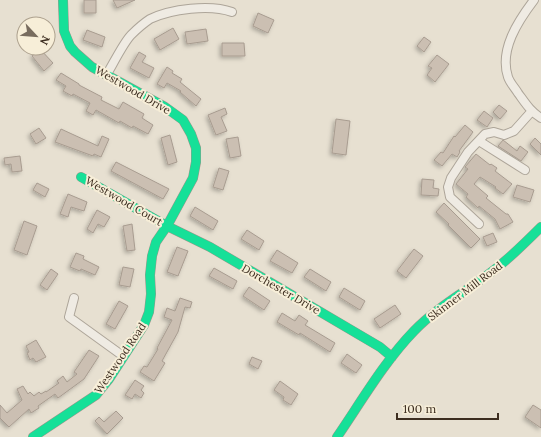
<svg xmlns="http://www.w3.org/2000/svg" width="541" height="437" viewBox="0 0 541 437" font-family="Lora,serif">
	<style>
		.building { fill: #cbbfb2; stroke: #a89c90; filter: url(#shadow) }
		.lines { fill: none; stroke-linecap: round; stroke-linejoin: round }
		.street-casing { stroke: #ada599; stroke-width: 10 }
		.fast-casing { stroke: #9c958a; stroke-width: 10 }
		.street { stroke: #efebe3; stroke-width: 8 }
		.fast { stroke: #16e098; stroke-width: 9 }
		.labels { text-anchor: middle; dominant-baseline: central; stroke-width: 4; stroke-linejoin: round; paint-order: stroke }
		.street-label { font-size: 11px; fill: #3d2e20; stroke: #f7eed8 }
	</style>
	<defs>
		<filter id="shadow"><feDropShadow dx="-2" dy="2" stdDeviation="2" flood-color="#0004"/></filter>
	</defs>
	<rect width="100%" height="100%" fill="#e7e0d1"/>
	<path class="building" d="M84,0H96V13H84Z
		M113,0H135L117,8Z
		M258,13L274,20L268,33L253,26Z
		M173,28L179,39L160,50L154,39Z
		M206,29L208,41L187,44L185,32Z
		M87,30L105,37L102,47L83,40Z
		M424,37L431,42L424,52L417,46Z
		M222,43H244L245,56H222Z
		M40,49L53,63L44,71L32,56Z
		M139,52L146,56L142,62L154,68L149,78L130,68Z
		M437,55L449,64L435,82L427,75L432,68L428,66Z
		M167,67L173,71L172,73L182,79L180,82L201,99L196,106L180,92L181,91L167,83L164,88L157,84Z
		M61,73L79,84V85L102,97L101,100L119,109L123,102L144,114L142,118L153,125L148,134L133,126L132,128L120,121L119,123L96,110L93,115L86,111L90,103L73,94L72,96L63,91L66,86L56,80Z
		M499,105L507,111L500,119L493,112Z
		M225,108L227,114L221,117L227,131L216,135L208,115Z
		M484,111L493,118L487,127L477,120Z
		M336,119L350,121L346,155L332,153Z
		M465,125L473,132L459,151L460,152L457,157L452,154L442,166L434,160L441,152L443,153L454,136L455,137Z
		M39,128L46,138L36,144L30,134Z
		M61,129L98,146L102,136L109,139L101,157L94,154L93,156L55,142Z
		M170,135L177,162L168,165L161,138Z
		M238,137L241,156L230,158L226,139Z
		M535,138L541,144V155L530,144Z
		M503,140L517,151L520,146L528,152L521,161L498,146Z
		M476,154L490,165L491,164L497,168L495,171L512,184L503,194L495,188L496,187L480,177L474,184L488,196L486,198L506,214H508L513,222L500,229L495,219L479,206L478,208L466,197L468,194L456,184L468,169L465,167Z
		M20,156L22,171L12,172L11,164L5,165L4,158Z
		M116,162L169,189L163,199L111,171Z
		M219,168L229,171L223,190L213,187Z
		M422,179L434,180L433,188L439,189L438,196L421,195Z
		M37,183L49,189L45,197L33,190Z
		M517,185L534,190L530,202L513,197Z
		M68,194L87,202L84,211L71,207L68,217L60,214Z
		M444,203L480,239L471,248L448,225L449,224L436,212Z
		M195,207L218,221L213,230L190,216Z
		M97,210L110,217L104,227L98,224L93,233L87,229Z
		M24,221L37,226L27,255L14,250Z
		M132,224L135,250L127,251L123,226Z
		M247,230L264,241L259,250L241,239Z
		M493,233L497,242L487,246L483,237Z
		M177,247L188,251L178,276L167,272Z
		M414,249L423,256L406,278L397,271Z
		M277,250L298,263L292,273L270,261Z
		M76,253L84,256L83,259L99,267L95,275L81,269L80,271L70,267Z
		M123,267L134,269L130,287L119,285Z
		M214,268L237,281L233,289L209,276Z
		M51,269L58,274L47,290L40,285Z
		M310,269L331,282L326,291L304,277Z
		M249,287L270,301L264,310L243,296Z
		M344,288L365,301L360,310L339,297Z
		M180,298L192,302L190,308L185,307L178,332L162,361L165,363L154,381L140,372L144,366L147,367L158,349L157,348L172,320L164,317L167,308L175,311Z
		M119,301L128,306L115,329L106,324Z
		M395,305L401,314L380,328L374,319Z
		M282,313L295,321L299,315L308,321L305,325L335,343L330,352L300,333L299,335L277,322Z
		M36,340L46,357L36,362L33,358L30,360L27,353L29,352L26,346Z
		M89,350L99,356L84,379L58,398L55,394L38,406L39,408L31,413L29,409L9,427L0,418V405L7,413L22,400L17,389L23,386L28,394L30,392L34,396L39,392L41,394L46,391V392L59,383L57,381L63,376L67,382L77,374L74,372Z
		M347,354L362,365L356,373L341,363Z
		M252,357L262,361L258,369L249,364Z
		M135,380L144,386L141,390L144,393L141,398L135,394L132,399L125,395Z
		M280,381L298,394L291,405L283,400L284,397L274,390Z
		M533,405L541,410V428L525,417Z
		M116,411L123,418L107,434L95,421L99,417L104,422Z"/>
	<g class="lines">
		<g class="street-casing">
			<path id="street" d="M534,0C518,21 499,50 508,77C510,83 515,88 518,93C526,104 530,111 541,118
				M107,74C113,64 124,42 131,35C137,29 144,23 150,19C171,9 210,4 232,12
				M479,141L525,170
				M479,224L450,197L448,187L451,178L468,152L485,134L494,132L504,135L514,131L531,112
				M74,298L69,317L123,356"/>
		</g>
		<g class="fast-casing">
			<path id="fast" d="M81,177L167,226L210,247L380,347L392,357
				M33,437L96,395L109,379L144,325L149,312L151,294L150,275L152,256L156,242L167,226L193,178L196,162V148L191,134L183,120L165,107L92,67L75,52L70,46L64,31L63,0
				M337,437C361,402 384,362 414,331C439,305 471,289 499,266C514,254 527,241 541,227"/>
		</g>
		<use href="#street" class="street"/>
		<use href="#fast" class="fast"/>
	</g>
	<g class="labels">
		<g class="street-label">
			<text transform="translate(133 90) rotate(30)">Westwood Drive</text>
			<text transform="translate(124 201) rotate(30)">Westwood Court</text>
			<text transform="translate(281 289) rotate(30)">Dorchester Drive</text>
			<text transform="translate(465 291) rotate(-37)">Skinner Mill Road</text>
			<text transform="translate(120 358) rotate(-56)">Westwood Road</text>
		</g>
	</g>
	<g transform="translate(36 36) rotate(116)"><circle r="19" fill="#f7eed8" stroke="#ada18e"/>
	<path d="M0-3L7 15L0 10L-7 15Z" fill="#786c5e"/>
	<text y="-6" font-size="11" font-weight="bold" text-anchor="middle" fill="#3d2e20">N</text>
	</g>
	<path d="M397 413v6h101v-6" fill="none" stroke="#3d2e20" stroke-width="2"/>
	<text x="403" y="413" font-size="12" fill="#3d2e20" stroke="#f7eed8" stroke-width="3" paint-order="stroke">100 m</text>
</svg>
